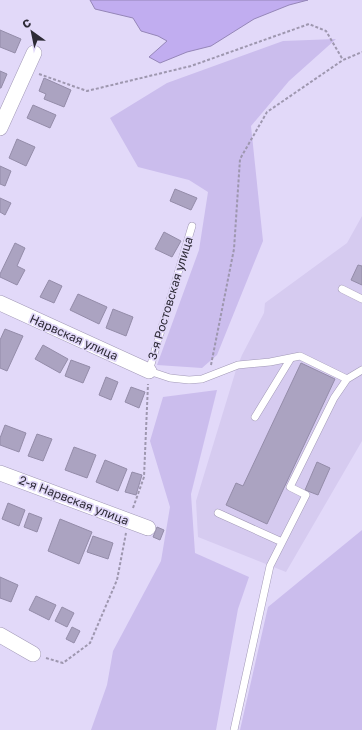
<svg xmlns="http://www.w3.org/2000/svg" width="362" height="730" viewBox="0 0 362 730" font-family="'Golos Text',sans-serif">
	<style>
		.built { fill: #d6cbf0 }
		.green { fill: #cbbded }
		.water { fill: #c1adf0; stroke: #9586b8 }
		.building { fill: #aba3c1; stroke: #948ca9 }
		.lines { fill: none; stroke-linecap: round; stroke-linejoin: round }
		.lane-casing { stroke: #a299b7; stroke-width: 8 }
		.street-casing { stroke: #a299b7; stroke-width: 16 }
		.path { stroke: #9e97af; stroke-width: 2; stroke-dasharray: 3 2; stroke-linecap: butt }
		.lane { stroke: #fff; stroke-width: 7 }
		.street { stroke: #fff; stroke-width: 15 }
		.labels { text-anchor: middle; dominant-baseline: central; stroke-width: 3.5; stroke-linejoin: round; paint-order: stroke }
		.street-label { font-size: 12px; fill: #2d2a36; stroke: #e2d9f9 }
	</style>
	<rect width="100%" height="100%" fill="#e2d9f9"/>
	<path class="built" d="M362,216V441L286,572L198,537L196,501L236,370L242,355L264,313L265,303L347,243Z"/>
	<path class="green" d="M336,39L289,81L251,126L263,241L217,355L202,368L157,365L199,250L208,192L189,180L138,167L110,118L167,83L283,41Z
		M217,390L191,494L195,553L249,577L238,609L216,730H91L107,685L113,651L161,561L170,507L150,441L163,397Z
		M362,530V730H240L268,607Z"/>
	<path class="water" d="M90,0H308L289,5L254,19L211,46L187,52L160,63L149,57L167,41L158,36L141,31L133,18L95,9Z"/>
	<path class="building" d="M0,30L21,39L15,53L0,47Z
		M0,71L7,74L1,88H0Z
		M44,78L71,90L64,107L44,99L46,94L39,91Z
		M33,105L56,115L50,128L27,118Z
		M17,139L35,147L26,166L9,158Z
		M0,166L11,171L5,186L0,184Z
		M175,189L197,198L191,210L170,201Z
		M0,198L11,203L5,215L0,212Z
		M164,232L181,241L172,257L155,249Z
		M15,243L25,248L17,266L25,270L17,285L0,277V274Z
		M358,265L362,266V285L351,280Z
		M49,280L62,286L54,303L40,297Z
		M78,294L107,307L99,324L70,310Z
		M113,309L133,317L126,336L106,328Z
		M5,329L23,336L7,371L0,368V340Z
		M43,345L68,359L60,373L35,359Z
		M71,360L90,367L83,383L65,376Z
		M301,363L335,379L267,524L226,505L236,483L243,486Z
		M106,377L118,382L111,400L99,395Z
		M131,387L145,392L139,408L125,402Z
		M5,425L26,433L19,452L0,445V438Z
		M37,434L52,439L43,461L28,456Z
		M74,447L96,455L87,478L65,470Z
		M105,460L127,469L118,491L96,482Z
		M317,462L330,468L318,495L305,490Z
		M132,472L142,475L136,495L125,492Z
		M8,503L25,510L19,526L2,519Z
		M29,513L42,518L37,532L24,527Z
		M60,519L92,532L79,564L48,551Z
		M157,527L164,530L160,540L153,537Z
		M93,536L113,543L108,559L87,552Z
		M0,577L18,585L11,602L0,598Z
		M36,596L56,605L49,620L29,610Z
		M62,607L74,613L67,627L55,621Z
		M72,627L80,631L74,643L66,639Z"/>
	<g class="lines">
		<g class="lane-casing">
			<path id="lane" d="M192,226L149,371L170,378L189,380L202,379L238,365L270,362L300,356L347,379L334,398L290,487L306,495L270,566L234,730
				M342,289L362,299
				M347,379L362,370
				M255,417L291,358
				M218,513L282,542"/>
		</g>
		<g class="street-casing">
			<path id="street" d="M0,128L34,53
				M0,303L149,371
				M0,473L148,528
				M0,635L33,654"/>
		</g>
		<path class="path" d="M39,74L87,91L191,66L309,24L326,31L343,60
			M211,365L234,249L240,159L267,112L343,60L362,52
			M133,508L144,477L148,384
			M46,658L63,663L90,643L117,580L126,533"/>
		<use href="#lane" class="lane"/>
		<use href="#street" class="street"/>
	</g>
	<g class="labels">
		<g class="street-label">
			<text transform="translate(170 298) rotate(-73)">3-я Ростовская улица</text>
			<text transform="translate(74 337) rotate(24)">Нарвская улица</text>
			<text transform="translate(74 500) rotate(21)">2-я Нарвская улица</text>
		</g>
	</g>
	<g transform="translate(32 32) rotate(327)" stroke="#e2d9f9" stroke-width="3" paint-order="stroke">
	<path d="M0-3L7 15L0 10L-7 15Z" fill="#2d2a36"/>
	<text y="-6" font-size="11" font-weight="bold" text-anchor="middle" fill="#2d2a36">С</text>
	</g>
</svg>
